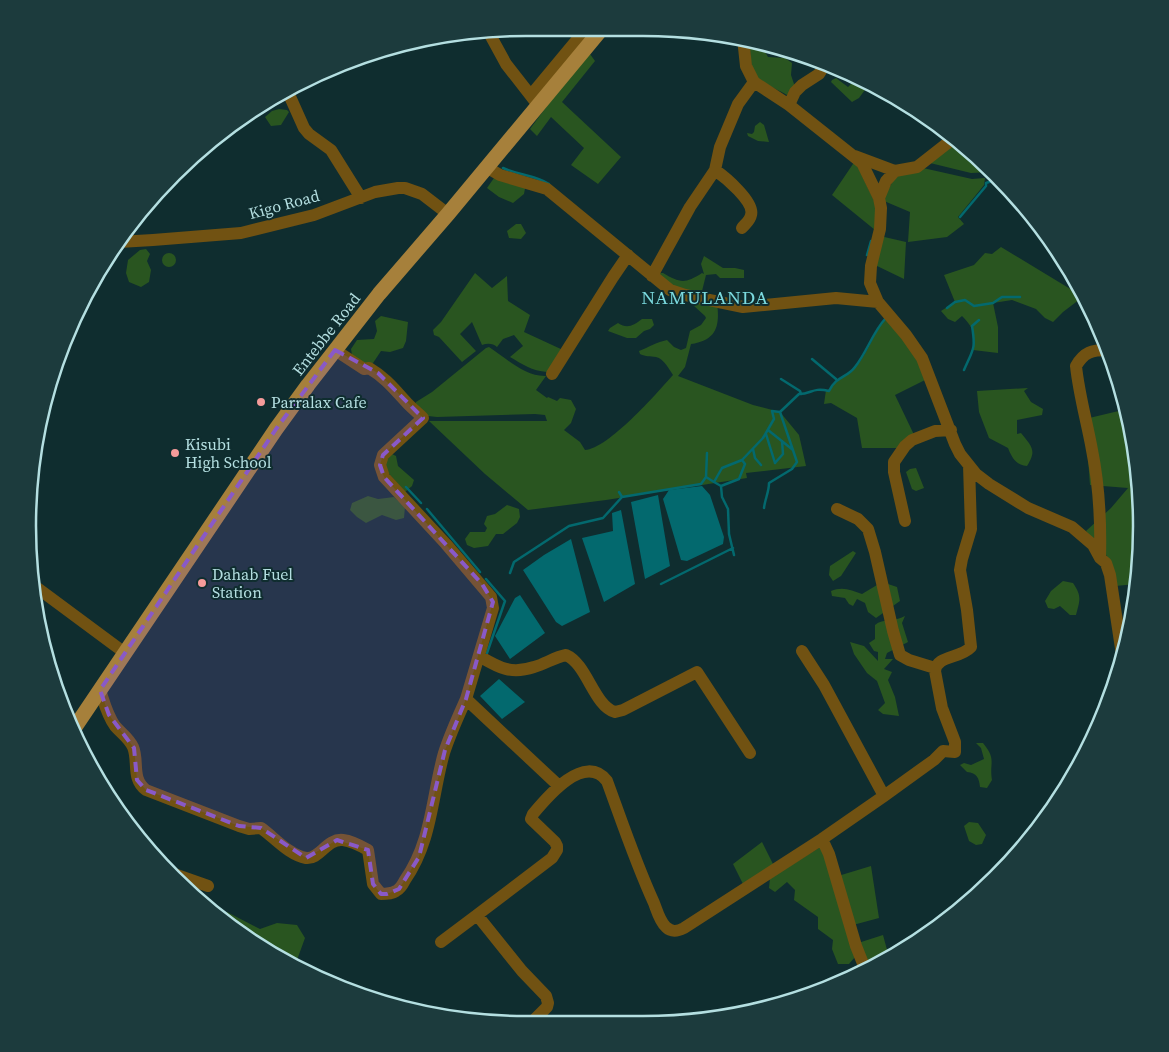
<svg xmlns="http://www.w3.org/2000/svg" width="1169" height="1052" viewBox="0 0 1169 1052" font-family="'Source Serif 4',serif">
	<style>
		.green { fill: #295520 }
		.water { fill: #03696e }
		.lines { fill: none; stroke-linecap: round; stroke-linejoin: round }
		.stream { stroke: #03696e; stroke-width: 2.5 }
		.minor { stroke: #715212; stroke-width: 12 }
		.major { stroke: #a6803b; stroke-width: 15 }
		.marked { fill: #8959c8; fill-opacity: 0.2; stroke: #8959c8; stroke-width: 4; stroke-dasharray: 10 6; stroke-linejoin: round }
		.poi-dot { fill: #f59b9a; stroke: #0f2d2f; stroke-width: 2 }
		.labels { text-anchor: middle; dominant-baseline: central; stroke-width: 4; stroke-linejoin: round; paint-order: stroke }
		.street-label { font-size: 16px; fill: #b4dfe1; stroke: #0f2d2f }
		.poi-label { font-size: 16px; fill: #b4dfe1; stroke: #0f2d2f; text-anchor: start }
		.quarter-label { font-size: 19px; letter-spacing: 1px; fill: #7bdadf; stroke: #0f2d2f }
		.rim { fill: none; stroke: #b4dfe1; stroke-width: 2.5 }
	</style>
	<rect width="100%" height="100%" fill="#0f2d2f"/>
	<path class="green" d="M747,39L752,41L754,48L764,50L768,57L785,58L792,63L791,75L795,87L787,95C777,89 755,81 752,69C750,58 752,50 746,41Z
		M590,54L595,61L562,102L621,157L598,184L571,165L584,148L551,117L537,136L530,129L564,83Z
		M858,77L870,83L859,98L852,102L831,82L832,80L836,78L848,87Z
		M279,109L287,110L289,112L281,125L271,126L265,117L272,111Z
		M760,122L764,125L769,142L758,141L748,136L747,133L752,134L754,132L755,126Z
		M954,138L972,151L991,172L971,173L930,163Z
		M855,161L877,207L875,230L832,195Z
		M923,168L972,179L985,178L984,185L958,217L964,224L947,237L908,242L910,212L884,201V197L897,174Z
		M494,178L526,183L524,194L513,203L499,197L487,188Z
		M516,224H521L526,233L521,239L509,238L507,231Z
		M880,236L906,242L904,279L875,265Z
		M1001,247L1072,290L1081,291L1084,296L1063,312L1053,322L1045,318L1036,309L1012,300L993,303L998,327V353L973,350C976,334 973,327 962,316L955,322L948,319L941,311L955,302L944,275L974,265L985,253L992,254Z
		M146,249L150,254L147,261L151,270L149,282L141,287L129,282L126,273L128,260L140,250Z
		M162 260a7 7 0 1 1 14 0a7 7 0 1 1-14 0Z
		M704,256L723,268H735L744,270V278H720L716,274L706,275L702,291L685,290L660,282L659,273H663C680,283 685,284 702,273L704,274L701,264Z
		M475,273L492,288L507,276L508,301L530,315L524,332L563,350L547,372C532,371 522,364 510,357L523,346L514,335L503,339L497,347C493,343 487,343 482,345L472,322L460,334L476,351L462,362L439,337L434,335L433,330L441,322Z
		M695,300L717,302C720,326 717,340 691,344L685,367L678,376L753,405L780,412L799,435L806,466L746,473L747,478L606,500L528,510L485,474L429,421H547L545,415L535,414L437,417L428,416L415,405L416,402L432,392L486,348L489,347C506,358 525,377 546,376L536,390L547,398L548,397L557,401L560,398L571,400L576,409L571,423L564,430L580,442L585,450C608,449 657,393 673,375C669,369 664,359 656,357C650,356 646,357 640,354L639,351C649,347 657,342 667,340L674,347L681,350L686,348L690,331L701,325L706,318L705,316L693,305Z
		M888,315L918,359L925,380L895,395L917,441L897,448H862L857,418L831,403L824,404L826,390L829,391C836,376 846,378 855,368C869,352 874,331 888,315Z
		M381,316L408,322L406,341L403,348L390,352L381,351L373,363L367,365L352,355L351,349L357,340L374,339L377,331L375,321Z
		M642,319H652L654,325L650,329L644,331L636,338H627L608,331L610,328L618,323C627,329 633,326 642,319Z
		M1028,388L1024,391L1031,402L1043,409L1042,415L1017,420V434L1021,433C1032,447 1037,450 1027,466C1016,465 1012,458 1008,448L989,438L979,412L977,391Z
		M1127,409L1140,494L1137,584L1115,586L1107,556L1086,531L1111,508L1128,488L1090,485L1085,419Z
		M392,454L396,456L398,466L414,480L412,486L405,492L384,468L385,460Z
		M916,468L924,488L916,491L912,489L906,472L910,469Z
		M368,496L378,499L394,497L405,507L404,518L396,520L382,515L366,523L357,517L350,510L352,503Z
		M507,505L519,509L520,517L517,523L503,534H496L488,546L474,548L467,545L465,539L470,532H485L487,528L484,524L487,516L495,514Z
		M853,551L856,553L841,576L833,581L829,575L830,566Z
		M1063,581L1073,583C1082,596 1080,600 1076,615H1070L1060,606L1054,609L1048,608L1045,601L1051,591Z
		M882,582L897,587L900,601L876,618L868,612L865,603L857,599L853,606L849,604L845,598L832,596L831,591C842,586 852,590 862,594Z
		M905,616L902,623L908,642L887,653L885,659H893L884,669L892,672L888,680L895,697L899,716L883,714L878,710L885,703L877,681L867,673L854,654L850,642L864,646L878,661V652L874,651L869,643L875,639V625C883,618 895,622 905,616Z
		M976,743H983C997,760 989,762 992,780L987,788L980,787C979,778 977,773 967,772L960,765L964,763L971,765L984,759L981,748Z
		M969,822L978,823L986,835L982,844L976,845L969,841L964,826Z
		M762,842L774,866L744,886L733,864Z
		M822,846L855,957L849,964H838L832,949L833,940L818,929V917L794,900L795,890L787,882L775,892L769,888L770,878Z
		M871,866L879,918L853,925L838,876Z
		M227,912L260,929L277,923L297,925L305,938L297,960L292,965L226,923Z
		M883,935L889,957L868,970L858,943Z"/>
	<path class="water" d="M702,486L710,495L724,537L723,544L687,561L681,560L663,499L669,490Z
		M658,495L670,566L645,579L631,502Z
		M621,510L635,584L604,602L582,538L613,531L612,513Z
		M571,539L590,612L562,626L556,622L523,570L544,555Z
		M520,595L545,633L510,659L495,636L515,598Z
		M499,679L525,702L502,719L480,696Z"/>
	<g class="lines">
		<path class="stream" d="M503,168C518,175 535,175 549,184
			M960,217L986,186V183L998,179
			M867,255L871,241
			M947,308L955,302L965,300L974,306L993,303L1002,297H1020
			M812,359L836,379
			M964,370C973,349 976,350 972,326L979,320
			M781,379L800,391L801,394
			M768,430L793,450
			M766,434L775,463
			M753,449L755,458L761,465
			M775,463L783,454L782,441
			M706,477L707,453
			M721,486L739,479L745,464L742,460
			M406,487L421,503
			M619,492L622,497L701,484L706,477L714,482
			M764,508C765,499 769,492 769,483L792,469L797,462L780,412
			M427,509L480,572
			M734,555L729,534L728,509L722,497L721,486L714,482L722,468L742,460L763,438L774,419L772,411L780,412L799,394C812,394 812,387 829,391C836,376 847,378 855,367C867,352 873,332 885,319
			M510,573L514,562L569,526L603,518L622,497
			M486,579L505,601L487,653
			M661,584L733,548"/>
		<path class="minor" d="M488,31L506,64L538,105
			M743,38L746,66L754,82L789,105L862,163L879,198L881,208L880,229L871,266L870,283L878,302L906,335L922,358L955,444L960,454L976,474L989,484L1028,508L1072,527L1093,545L1100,558L1106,563L1110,575L1122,655
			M287,90L304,128L309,134L331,150L361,198
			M531,95L585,30
			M789,105L795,92L802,85L819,74L826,63
			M855,156L895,171
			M486,167L500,175L547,189L670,290L685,295L743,307L836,298L878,302
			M715,170C725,177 755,202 751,215C750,221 745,224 742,228
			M879,198L886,181L895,171L917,167L954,138
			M119,242L153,240L241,233L314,215L375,192L398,188H405L422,194L448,214
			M652,276L690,207L715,170L720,147L738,104L754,82
			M335,350L364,369L369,368C386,378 395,390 408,404C413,409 418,413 423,418L383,455L380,465L384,477L446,544L491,597L493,608L466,699L559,786
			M552,374L613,277L628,255
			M837,509L858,519L868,529L875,552L893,631L900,655L909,660L935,668
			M905,521L894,472V462L905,446L912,440L935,431L951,430
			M1100,558C1101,522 1099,485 1092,450C1087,422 1079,395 1076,366C1084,352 1092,350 1107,350
			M36,587L125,653
			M802,651L824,685L884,796
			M479,656C498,667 510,675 534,667C545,664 555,657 566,655C587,664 594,706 615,712L623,710L697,672L750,753
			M100,690C104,702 107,715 115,726C121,733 129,738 133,747C139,761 131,779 146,790L239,826L249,829L261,828C275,838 289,855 306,858C319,860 327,838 343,840C352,841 361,846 368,850L373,884L381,894C386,894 391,894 396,891C400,889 403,884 405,880C432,842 432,795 444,753C450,734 458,717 466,699
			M822,839L829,854L856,946L866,971
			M171,873L208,886
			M441,942L477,915
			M531,1023L547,1007L548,1003L546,996L522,971L477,915L552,858L557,850V846L555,842L531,819L533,814C548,796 585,752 607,781C622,822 636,864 654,903C657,911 660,922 666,927C672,933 678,931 684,928L822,839L884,796L934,760L943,751L955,752V742L942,708L935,671C937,655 960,659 971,647L967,610L960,570L962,559L971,529L969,465"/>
		<path class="major" d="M73,730L276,429L308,385L379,294L448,214L600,31"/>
	</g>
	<path class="marked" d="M335,350L378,373L423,418L383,455L380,465L384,477L482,584L493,602L466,699L445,750L419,857L399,889L387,894H381L373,884L368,850L337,840L306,858L261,828L239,826L146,790L137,780L134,748L109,715L100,690L276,429Z"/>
	<g class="poi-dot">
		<circle cx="261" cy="402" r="5"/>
		<circle cx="175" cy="453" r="5"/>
		<circle cx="202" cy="583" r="5"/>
	</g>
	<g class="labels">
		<g class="street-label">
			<text transform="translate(284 204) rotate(-15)">Kigo Road</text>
			<text transform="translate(326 334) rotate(-52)">Entebbe Road</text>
		</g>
		<g class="poi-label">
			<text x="271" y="402">Parralax Cafe</text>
			<text x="185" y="444">Kisubi<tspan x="185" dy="18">High School</tspan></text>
			<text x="212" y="574">Dahab Fuel<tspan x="212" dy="18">Station</tspan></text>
		</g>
		<g class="quarter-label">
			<text x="705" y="297">NAMULANDA</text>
		</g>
	</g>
	<path d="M0 0H1169V1052H0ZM526 36H643A490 490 0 0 1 1133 526V526A490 490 0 0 1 643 1016H526A490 490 0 0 1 36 526V526A490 490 0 0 1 526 36Z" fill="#1c3b3d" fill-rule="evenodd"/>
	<path class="rim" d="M526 36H643A490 490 0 0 1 1133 526V526A490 490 0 0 1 643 1016H526A490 490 0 0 1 36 526V526A490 490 0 0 1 526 36Z"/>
</svg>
